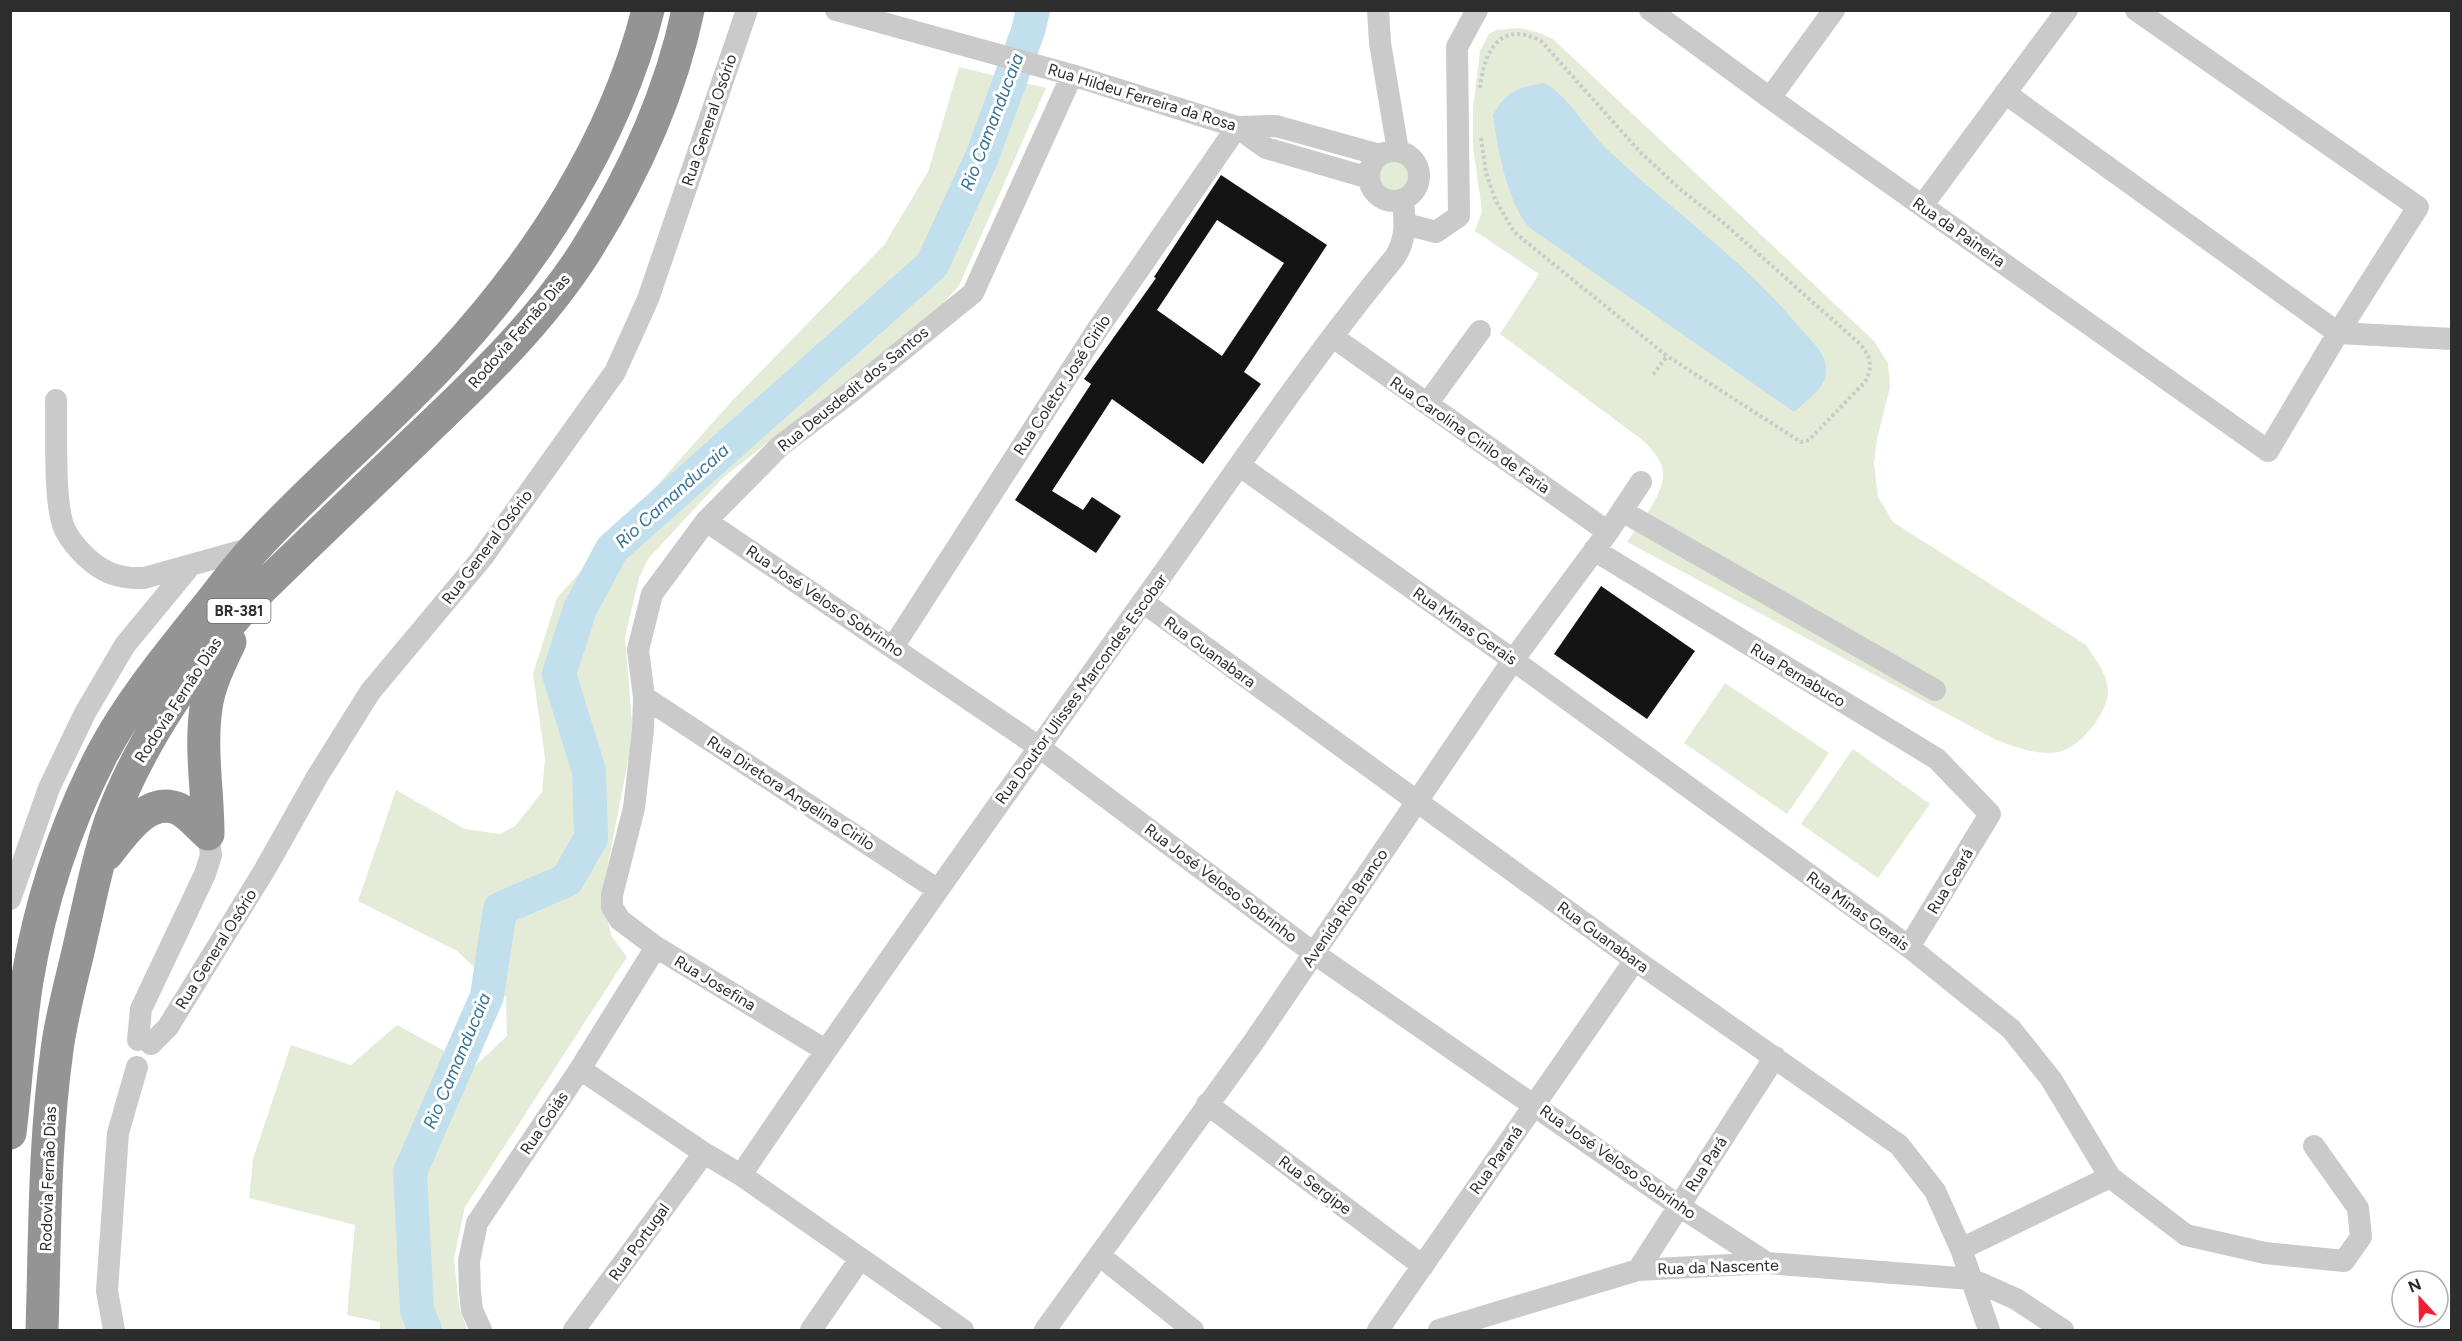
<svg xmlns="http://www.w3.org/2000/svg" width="2462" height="1341" viewBox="0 0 2462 1341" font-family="Figtree,sans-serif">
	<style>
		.green { fill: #e4ecd8 }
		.water { fill: #c2dfee }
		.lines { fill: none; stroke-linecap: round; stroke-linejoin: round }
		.river { stroke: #c2dfee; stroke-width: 34 }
		.building { fill: #141414; fill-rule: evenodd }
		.path { stroke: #cacaca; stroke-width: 4; stroke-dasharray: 3 3; stroke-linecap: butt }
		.minor { stroke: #cacaca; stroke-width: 22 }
		.highway { stroke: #949494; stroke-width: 33 }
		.labels { text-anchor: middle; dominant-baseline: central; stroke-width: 6; stroke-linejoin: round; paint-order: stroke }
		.shield { fill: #fff; stroke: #6c6c6c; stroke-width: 1.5 }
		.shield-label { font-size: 15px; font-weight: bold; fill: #2d2d2d }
		.street-label { font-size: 16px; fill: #2d2d2d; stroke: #fff }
		.water-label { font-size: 18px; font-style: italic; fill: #347395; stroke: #fff }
	</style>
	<rect width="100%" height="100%" fill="#fff"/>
	<path class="green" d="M1520,28L1537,32L1553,39L1874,341L1888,363L1890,387L1877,439L1874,463L1878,497L1893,522L2086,645C2095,659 2107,673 2108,690C2109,712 2080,748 2059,752C2037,756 2016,747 1996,740L1627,542C1638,525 1663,496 1663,475C1664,462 1653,451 1645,442L1500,334L1539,274L1475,231L1482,211L1473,146V107L1480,51L1489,34L1496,30Z
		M959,67L1046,88L959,286L918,329L827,396L724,477L648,559L639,578L625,637L633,736L602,895L611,935L627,957L465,1207L454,1258L459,1306L467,1330H380V1322L347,1315L355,1225L249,1198L253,1159L291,1045L351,1065L397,1025L474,1067L507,1036L506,997L457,951L358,901L396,790L465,829L500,834L515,826L542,792L545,758L533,674L557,598L730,403L884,245L928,172Z
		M1378 176a17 17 0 1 1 34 0a17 17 0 1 1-34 0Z
		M1725,683L1829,753L1787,814L1684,743Z
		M1853,749L1930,804L1878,878L1801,824Z"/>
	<path class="water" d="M1544,83C1568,95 1588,132 1610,152C1674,212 1745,261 1801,329C1810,339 1821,349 1825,362C1832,385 1809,398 1794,412L1543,237C1537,233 1529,228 1525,222C1505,193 1498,149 1493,115C1505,92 1518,87 1544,83Z"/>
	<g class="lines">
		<path class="river" d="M425,1330L417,1310L410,1172L487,996L500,909L567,880L591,838L589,771L559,674L580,609L612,549L932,265L982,157L1028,31L1033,10"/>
	</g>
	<path class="building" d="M1221,175L1327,245L1244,372L1261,384L1203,464L1112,399L1052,491L1083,510L1092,497L1121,516L1096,553L1015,500L1091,384L1084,379L1156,278L1154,277ZM1217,220L1284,263L1222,356L1157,310Z
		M1601,586L1695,651L1647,719L1554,654Z"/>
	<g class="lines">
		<path class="path" d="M1480,88C1484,53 1499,19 1541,41L1641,153L1681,190L1726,225L1861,345C1871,358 1873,367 1865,382L1809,440L1801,442L1667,356
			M1481,138L1486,173L1495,199L1514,232L1667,356L1652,376"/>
		<path class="minor" d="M836,10L1072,75L1237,127L1276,126L1380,155
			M1378,10L1380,43L1398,151
			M1650,10L1770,98L2268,451L2338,333L2418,207L2136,10
			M2005,93L2338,333L2452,339
			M1770,98L1834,10
			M1237,127L1266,148L1369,178
			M1369 176a25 25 0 1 1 50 0a25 25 0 1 1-50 0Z
			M1922,206L2067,10
			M1405,224L1436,232L1459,216L1457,47L1477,10
			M1333,337L1608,532
			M56,400C57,431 53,505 65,530C70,540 77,548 85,556C103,573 119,579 144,578L255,547
			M1427,404L1480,331
			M1240,466L1513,660L1909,947L2011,1029L2051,1079L2110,1177L2186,1235L2265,1253L2344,1261L2361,1237L2358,1208L2314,1146
			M1622,511L1935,690
			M706,521L1039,747L1315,954L1679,1206L1767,1263
			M1594,550L1937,759L1990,814L1909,947
			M1143,602L1635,960L1899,1145L1935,1191L1961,1249L1989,1330
			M893,647L1097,330L1237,127
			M644,697L938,890
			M10,899L49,788L85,713L125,645L191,565
			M138,1040L141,1009L205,874L211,855L208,834
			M151,1044L168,1027L264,871L317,777L370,692L482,558L615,372L648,299L747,10
			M825,1050L656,947L620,920L612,907V895L634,808L643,730L644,697L638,650L652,594L706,521L780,446L851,392L973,293L1072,75
			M580,1069L704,1153L741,1175L963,1330
			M1207,1104L1423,1266
			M741,1175C872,981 1008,791 1144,600C1227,485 1305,366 1395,257C1407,238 1405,221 1403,200
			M1961,1249L2110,1177
			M1099,1255L1193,1330
			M1638,1270L1775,1057
			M114,1330L107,1291L118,1133L137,1067
			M481,1330L472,1310L470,1292L469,1261L477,1223L580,1069L656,947
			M574,1330L704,1153
			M811,1330L860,1259
			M1045,1330L1255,1040L1513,660L1608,532L1641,482
			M1378,1330L1635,960
			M1439,1330L1638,1270L1767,1263L1971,1279L2016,1299L2063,1330"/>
		<path class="highway" d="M208,834C208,792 200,750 206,708C209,685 220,663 230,642
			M107,854C123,834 148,795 179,809C189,814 199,826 208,834
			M10,1133C16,1083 19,1031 27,981C40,903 66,824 102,754C129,703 166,658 202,613C220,591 237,567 257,546C317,481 386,424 446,359C537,261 615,141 648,10
			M42,1330C45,1237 44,1142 57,1050C62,1011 74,972 82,934C91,896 98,857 111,820C139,743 196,660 251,599C305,546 360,494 415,441C476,383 539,324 585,252C631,179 670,96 688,10"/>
	</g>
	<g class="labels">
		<rect class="shield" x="207.5" y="599" width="63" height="24" rx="4.5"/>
		<g class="shield-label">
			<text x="239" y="611">BR-381</text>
		</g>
		<g class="street-label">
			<text transform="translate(1142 97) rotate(17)">Rua Hildeu Ferreira da Rosa</text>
			<text transform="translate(709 120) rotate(-71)">Rua General Osório</text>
			<text transform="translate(1959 232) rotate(35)">Rua da Paineira</text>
			<text transform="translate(519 331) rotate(-49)">Rodovia Fernão Dias</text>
			<text transform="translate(1062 385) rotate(-57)">Rua Coletor José Cirilo</text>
			<text transform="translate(853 389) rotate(-39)">Rua Deusdedit dos Santos</text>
			<text transform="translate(1470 435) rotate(35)">Rua Carolina Cirilo de Faria</text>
			<text transform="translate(487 547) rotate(-53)">Rua General Osório</text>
			<text transform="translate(825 601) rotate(34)">Rua José Veloso Sobrinho</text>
			<text transform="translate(1465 626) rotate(35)">Rua Minas Gerais</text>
			<text transform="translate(1210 652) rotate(36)">Rua Guanabara</text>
			<text transform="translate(1798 675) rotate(31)">Rua Pernabuco</text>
			<text transform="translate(1081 689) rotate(-54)">Rua Doutor Ulisses Marcondes Escobar</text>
			<text transform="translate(178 700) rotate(-57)">Rodovia Fernão Dias</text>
			<text transform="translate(791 793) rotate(33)">Rua Diretora Angelina Cirilo</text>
			<text transform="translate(1950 881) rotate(-59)">Rua Ceará</text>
			<text transform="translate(1221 883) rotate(37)">Rua José Veloso Sobrinho</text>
			<text transform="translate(1345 908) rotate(-56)">Avenida Rio Branco</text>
			<text transform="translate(1858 911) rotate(36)">Rua Minas Gerais</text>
			<text transform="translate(1603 937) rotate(36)">Rua Guanabara</text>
			<text transform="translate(216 949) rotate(-58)">Rua General Osório</text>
			<text transform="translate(715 983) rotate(31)">Rua Josefina</text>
			<text transform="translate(544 1123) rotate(-56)">Rua Goiás</text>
			<text transform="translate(1496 1160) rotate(-55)">Rua Paraná</text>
			<text transform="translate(1618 1162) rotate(35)">Rua José Veloso Sobrinho</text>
			<text transform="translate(1706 1164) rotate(-57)">Rua Pará</text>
			<text transform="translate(48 1179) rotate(-88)">Rodovia Fernão Dias</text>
			<text transform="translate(1315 1185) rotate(37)">Rua Sergipe</text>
			<text transform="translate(639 1242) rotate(-54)">Rua Portugal</text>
			<text transform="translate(1718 1267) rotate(-2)">Rua da Nascente</text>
		</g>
		<g class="water-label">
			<text transform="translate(992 122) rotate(-69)">Rio Camanducaia</text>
			<text transform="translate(672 496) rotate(-42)">Rio Camanducaia</text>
			<text transform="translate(457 1061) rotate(-67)">Rio Camanducaia</text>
		</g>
	</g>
	<rect width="2462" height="1341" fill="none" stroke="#2d2d2d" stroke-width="24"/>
	<g transform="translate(2420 1299) rotate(338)"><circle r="28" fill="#ffffff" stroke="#ababab" stroke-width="1.5"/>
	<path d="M0-4.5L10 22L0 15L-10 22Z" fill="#f51d35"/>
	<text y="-9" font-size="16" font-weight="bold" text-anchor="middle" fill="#2d2d2d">N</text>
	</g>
</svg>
